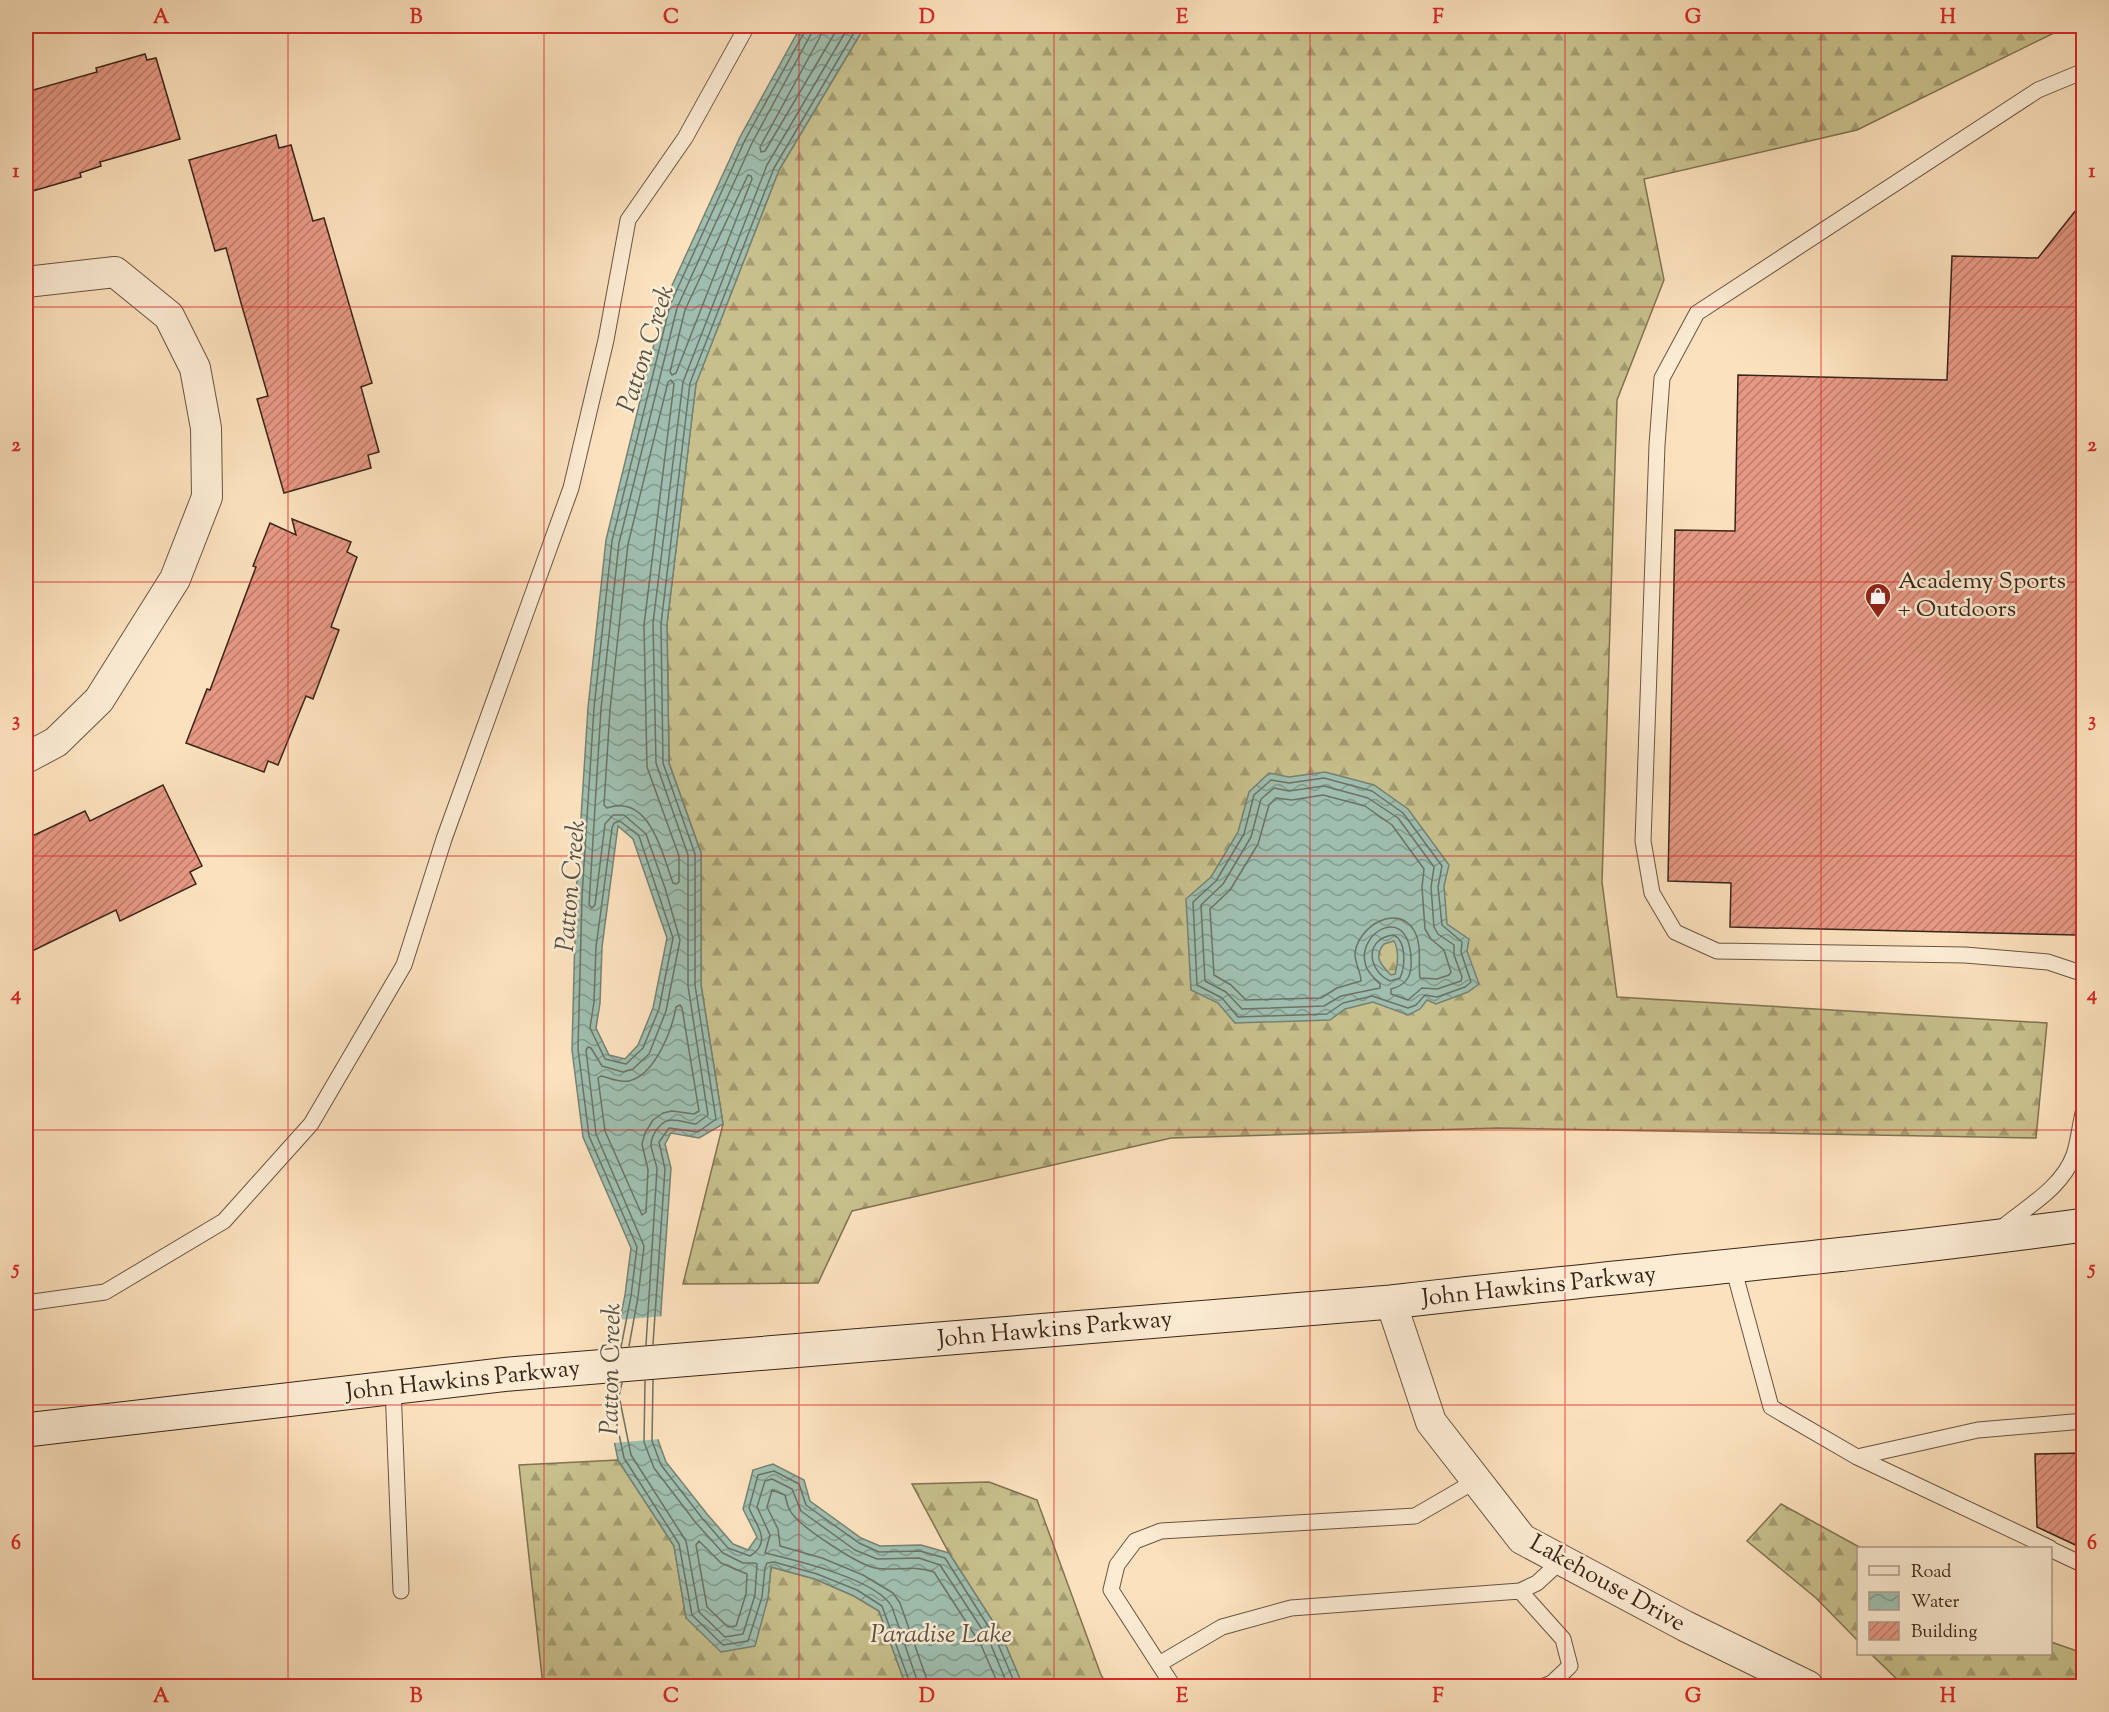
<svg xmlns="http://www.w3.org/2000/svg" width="2109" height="1712" viewBox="0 0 2109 1712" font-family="'Sorts Mill Goudy',serif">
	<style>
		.forest { fill: url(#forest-firs); stroke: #807252; stroke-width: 1.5 }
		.water { fill: url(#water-waves); stroke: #778173; stroke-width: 1.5; fill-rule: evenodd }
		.pier { fill: #fbe1bd }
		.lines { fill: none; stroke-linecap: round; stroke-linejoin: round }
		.shore { stroke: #6c7264; stroke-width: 1.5 }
		.building { fill: url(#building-hatch); stroke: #3a2518; stroke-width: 1.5 }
		.lane-casing { stroke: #6a5441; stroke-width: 17 }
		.street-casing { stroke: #6a5441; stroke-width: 32 }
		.secondary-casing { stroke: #3a2518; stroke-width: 35 }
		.lane { stroke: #fcecd4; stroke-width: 15 }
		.street { stroke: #fcecd4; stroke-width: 30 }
		.secondary { stroke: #fcecd4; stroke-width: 33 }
		.grid { fill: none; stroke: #d62828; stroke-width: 1.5; stroke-opacity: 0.55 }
		.labels { text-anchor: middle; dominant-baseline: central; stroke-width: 5; stroke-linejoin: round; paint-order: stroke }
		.poi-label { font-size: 24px; fill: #3a2518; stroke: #fcecd4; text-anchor: start }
		.street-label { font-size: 24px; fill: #3a2518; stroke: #fcecd4 }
		.water-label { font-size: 26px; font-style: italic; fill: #585345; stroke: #fcecd4 }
		.neatline { fill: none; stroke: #d62828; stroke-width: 2 }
		.grid-label { font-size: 20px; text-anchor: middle; font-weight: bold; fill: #d62828 }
	</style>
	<defs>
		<pattern id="forest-firs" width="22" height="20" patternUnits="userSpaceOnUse" patternTransform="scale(1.5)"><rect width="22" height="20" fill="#c7c08c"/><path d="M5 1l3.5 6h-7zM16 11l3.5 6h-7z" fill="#a39c71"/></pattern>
		<pattern id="water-waves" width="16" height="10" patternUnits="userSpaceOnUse" patternTransform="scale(1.5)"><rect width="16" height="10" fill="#9fbeaf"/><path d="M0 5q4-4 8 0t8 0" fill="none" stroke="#839a8d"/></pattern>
		<pattern id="building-hatch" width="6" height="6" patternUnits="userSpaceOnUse" patternTransform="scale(1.5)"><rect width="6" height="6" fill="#e69884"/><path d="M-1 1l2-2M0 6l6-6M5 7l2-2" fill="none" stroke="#bb7c6b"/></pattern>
	</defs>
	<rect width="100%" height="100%" fill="#fbe1bd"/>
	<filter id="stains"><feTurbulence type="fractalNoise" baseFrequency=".00333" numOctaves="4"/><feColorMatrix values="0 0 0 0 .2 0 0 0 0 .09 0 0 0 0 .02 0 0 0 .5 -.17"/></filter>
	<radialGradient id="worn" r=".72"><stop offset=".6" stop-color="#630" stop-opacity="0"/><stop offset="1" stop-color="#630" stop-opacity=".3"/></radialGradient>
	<path class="forest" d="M865,26H2068L1857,130L1644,179L1664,280L1617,400L1602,882L1617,997L2047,1023L2036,1138L1497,1128L1171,1138L852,1211L818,1283L683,1284L723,1124L701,985V853L669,763L667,624L696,383L779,170Z
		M618,1460L674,1546L686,1618L768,1598L771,1567L815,1579L854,1596L879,1611L906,1686H543L519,1465Z
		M989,1482L1037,1500L1101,1675L1108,1686H1023L1001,1634L949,1553L912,1484Z
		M1781,1504L1861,1548H1858V1641L1816,1598L1747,1541Z
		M2051,1642L2083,1653V1686H1904L1871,1654H2050Z"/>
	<path class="water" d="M801,26H865L779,170L696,384L667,624L669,763L701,853V985L723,1124L699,1138L671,1133L665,1144L671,1168L659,1339L658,1440L666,1462L707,1514L733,1544L748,1550L757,1537L743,1509L753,1470L773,1464L804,1480L810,1501L861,1538L880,1546L921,1545L949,1553L1001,1634L1023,1686H906L879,1611L854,1596L815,1579L771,1567L768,1598L755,1646L721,1652L686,1618L674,1546L618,1460L605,1396L625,1295L631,1248L583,1137L572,1050L576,896L588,708L606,540L664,303L740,137ZM618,826L633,839L667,938L653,1008L638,1045L625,1059L609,1055L596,1028L600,1003L602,947Z
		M1325,772L1374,785L1408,809L1449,865L1444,886L1447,924L1469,939L1467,951L1479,984L1468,992L1436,1004L1427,1000L1420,1009L1408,1015L1373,1002L1345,1009L1330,1020L1235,1023L1218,1003L1191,990L1186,899L1211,877L1238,832L1249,792L1269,773L1289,777ZM1394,941C1399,950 1398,965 1395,974L1391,975C1381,965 1373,957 1384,944Z"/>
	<path class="pier" d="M664,1316L661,1439L612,1443L602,1396L617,1320Z"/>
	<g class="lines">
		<path class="shore" d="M822,26L820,37L760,147L761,152L765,151L839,26
			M748,175L751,176L752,179L676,373L672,375L670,372L685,310Z
			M671,380L674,384L644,625L647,767L679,856V882L676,884L673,883C662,854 650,793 607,808L604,805L610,710L628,544L668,382Z
			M1324,778L1372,791L1403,813L1442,866L1438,887L1442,925L1462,942L1461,952L1471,982L1465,987L1437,997L1425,995L1416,1005L1408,1008L1372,996L1343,1003L1327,1014L1238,1017L1222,998L1197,985L1193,902L1216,881L1244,834L1254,795L1271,780L1289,783Z
			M1324,786L1368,798L1398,818L1434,867L1431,887L1434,927L1438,934L1454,945V955L1462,977L1461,981L1437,989L1422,988L1408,1000L1391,994V989C1403,986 1410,980 1411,967C1414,899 1354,931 1366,966C1368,973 1375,979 1380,984V988L1341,996L1324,1006L1242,1009L1226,992L1205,981L1201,905L1223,884L1251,837L1261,799L1274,788L1289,791Z
			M1323,795L1365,806L1392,825L1424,869L1422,887L1425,929L1431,939L1444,950L1451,972L1449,975L1437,979L1420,978C1418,963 1422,946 1415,932C1398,901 1357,927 1355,954C1355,964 1361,972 1361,981L1337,988L1321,998L1246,1000L1231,985L1214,975L1210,909L1230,890L1258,844L1269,805L1276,798L1292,800Z
			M620,821L639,836L673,938L659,1009L643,1048L626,1064L605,1059L590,1028L594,1002L596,947L612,828L614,823Z
			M1394,935C1407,942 1405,967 1400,978L1390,981C1367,970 1364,938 1394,935Z
			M680,1005L682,1008L699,1111L694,1114L672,1111L663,1113L653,1120L645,1133L642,1144L648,1170L646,1212L642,1215L605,1131L598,1078L601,1076C610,1078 620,1083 629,1081C655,1075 672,1030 676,1007Z
			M653,1344L665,1169L659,1142L669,1128L698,1132L716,1119L695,985V854L663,763L661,624L690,383L774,168L858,26
			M646,1345L657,1169C656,1162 652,1153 651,1145C651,1135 661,1120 672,1120C680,1120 688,1123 696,1124L708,1115L688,986V855L656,763L653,623L683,382L767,165L849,26
			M629,1346L638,1297L644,1246L596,1134L586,1050L588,1047L591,1048L602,1066L623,1072L633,1069L649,1054L666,1011L680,940L665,888L646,834L624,815H613L605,824L595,905L592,908L589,905L601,709L619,543L677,308L752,143L811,34L813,26
			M621,1347L631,1296L637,1247L589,1136L578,1049L582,896L594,708L612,541L670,305L745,140L805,31V26
			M653,1380L652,1441L661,1465L702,1518L728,1548L750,1556C773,1541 756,1526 749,1508L758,1475L774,1471L799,1484L806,1505L859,1543L879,1552L920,1551L945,1558L995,1637L1016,1686
			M622,1383L619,1396L631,1455L686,1541L699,1612L725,1637L743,1634L755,1595L757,1564L755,1563H743L723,1553L696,1523L654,1468L644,1442L645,1381
			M614,1384L611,1396L624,1458L679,1544L692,1615L723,1645L748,1641L762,1597L765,1568L767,1563L774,1562L817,1574L857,1590L882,1606L911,1686
			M699,1541L721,1563L747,1574L746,1594L736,1626L728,1627L707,1607L696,1545Z
			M919,1686L892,1607C877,1579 794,1560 765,1553L770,1535L757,1507L765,1481L772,1479L792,1489L801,1511L855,1550L877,1559L919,1558L940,1565L989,1640L1008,1686
			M928,1686L926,1677L900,1603L893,1593L863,1575L822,1558L780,1546L778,1529L767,1507L772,1490L785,1495C787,1503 788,1510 794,1516C806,1530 857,1564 875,1568C896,1572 912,1564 934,1572L981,1645L999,1686"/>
	</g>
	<path class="building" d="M145,54L147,60L156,58L180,139L100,162L101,166L80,173L81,177L26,193V92L97,72L96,68Z
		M276,135L279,148L291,145L313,221L324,218L372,383L361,387L379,452L368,455L371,468L284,493L257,399L268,396L241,303L226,248L215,251L189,160Z
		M2084,200V553L2081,686H2084V836H2078L2076,935L1730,927L1731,883L1668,881L1675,530L1735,531L1738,375L1947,380L1952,256L2038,258Z
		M292,519L351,542L347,552L357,557L331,627L339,630L313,699L306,696L278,765L268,761L264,772L186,743L207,689L210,690L256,567L253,566L270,523L296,535Z
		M163,785L202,866L190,872L196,884L120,921L116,910L26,954V839L85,811L90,821Z
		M2084,1453V1549L2037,1527L2035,1454Z"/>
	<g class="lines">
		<g class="lane-casing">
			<path id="lane" d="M2084,71L2038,90L1697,313L1662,378L1657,445L1643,841L1652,893L1675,932L1717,951L1965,955L2048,962L2084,974
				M1998,1231C2024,1208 2061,1190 2074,1155C2079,1140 2080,1124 2084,1109
				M1733,1267L1771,1407L1857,1457L2050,1548
				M26,1303L105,1292L224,1221L311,1124L404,965L444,839L571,488L606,340L628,220L685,138L747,26
				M393,1387L401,1591
				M1857,1457L1978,1430L2084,1421
				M2050,1549L2084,1565
				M1520,1591L1563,1639L1570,1666L1552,1683L1544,1686
				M1159,1664L1222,1627L1291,1608L1520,1591L1537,1583L1562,1560
				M1173,1686L1111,1590L1117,1565L1135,1541L1161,1531L1415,1516L1477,1480"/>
		</g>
		<g class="street-casing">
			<path id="street" d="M26,282L115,272L169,316L195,368L206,428L207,497L175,579L99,700L56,742L26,758
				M1391,1302L1431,1422L1522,1539L1685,1626L1808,1686"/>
		</g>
		<g class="secondary-casing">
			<path id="secondary" d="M26,1430L510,1374L1391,1302C1622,1275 1853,1257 2084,1225"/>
		</g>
		<use href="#lane" class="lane"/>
		<use href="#street" class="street"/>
		<use href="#secondary" class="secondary"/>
	</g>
	<path class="grid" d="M288,26V1686M544,26V1686M799,26V1686M1054,26V1686M1310,26V1686M1565,26V1686M1821,26V1686M26,307H2084M26,582H2084M26,856H2084M26,1130H2084M26,1405H2084"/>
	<defs>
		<g id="shop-pin" transform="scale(1.35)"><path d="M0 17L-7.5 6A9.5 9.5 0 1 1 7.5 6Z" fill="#8f2418" stroke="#fcecd4"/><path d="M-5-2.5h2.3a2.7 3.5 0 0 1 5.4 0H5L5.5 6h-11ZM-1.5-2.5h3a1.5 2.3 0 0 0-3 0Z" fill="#fff"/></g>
	</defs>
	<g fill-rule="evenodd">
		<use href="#shop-pin" x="1878" y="596"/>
	</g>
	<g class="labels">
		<g class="poi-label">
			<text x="1898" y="582">Academy Sports<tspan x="1898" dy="28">+ Outdoors</tspan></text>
		</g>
		<g class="street-label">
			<text transform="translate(1539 1287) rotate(-6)">John Hawkins Parkway</text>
			<text transform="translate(1055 1330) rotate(-5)">John Hawkins Parkway</text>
			<text transform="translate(463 1381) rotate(-6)">John Hawkins Parkway</text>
			<text transform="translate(1607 1584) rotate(29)">Lakehouse Drive</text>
		</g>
		<g class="water-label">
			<text transform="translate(647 349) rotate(-72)">Patton Creek</text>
			<text transform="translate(572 886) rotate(-85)">Patton Creek</text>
			<text transform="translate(612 1369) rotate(-89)">Patton Creek</text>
			<text x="941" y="1635">Paradise Lake</text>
		</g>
	</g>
	<rect width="2109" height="1712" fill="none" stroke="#fbe1bd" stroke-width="66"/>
	<rect x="1857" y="1547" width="195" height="108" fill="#fcecd4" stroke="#ae9c89" stroke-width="1.5"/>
	<rect x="1869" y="1566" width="30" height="9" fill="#fcecd4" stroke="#ae9c89" stroke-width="1.5"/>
	<text x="1911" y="1577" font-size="18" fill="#3a2518">Road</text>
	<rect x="1869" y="1592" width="30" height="18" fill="url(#water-waves)" stroke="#ae9c89" stroke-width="1.5"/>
	<text x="1911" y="1607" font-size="18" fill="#3a2518">Water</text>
	<rect x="1869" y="1622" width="30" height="18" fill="url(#building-hatch)" stroke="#ae9c89" stroke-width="1.5"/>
	<text x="1911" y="1637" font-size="18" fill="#3a2518">Building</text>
	<rect x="33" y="33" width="2043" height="1646" class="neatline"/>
	<g class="grid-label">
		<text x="161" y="23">A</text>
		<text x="416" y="23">B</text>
		<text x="671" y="23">C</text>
		<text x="927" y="23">D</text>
		<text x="1182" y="23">E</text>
		<text x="1438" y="23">F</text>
		<text x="1693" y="23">G</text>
		<text x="1948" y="23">H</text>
		<text x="16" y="177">1</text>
		<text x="2092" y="177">1</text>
		<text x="16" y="451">2</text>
		<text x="2092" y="451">2</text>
		<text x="16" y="726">3</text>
		<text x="2092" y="726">3</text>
		<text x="16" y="1000">4</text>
		<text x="2092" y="1000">4</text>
		<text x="16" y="1274">5</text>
		<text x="2092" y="1274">5</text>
		<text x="16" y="1549">6</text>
		<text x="2092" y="1549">6</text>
		<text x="161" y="1702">A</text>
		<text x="416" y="1702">B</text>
		<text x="671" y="1702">C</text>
		<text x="927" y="1702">D</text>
		<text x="1182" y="1702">E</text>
		<text x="1438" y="1702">F</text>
		<text x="1693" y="1702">G</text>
		<text x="1948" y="1702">H</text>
	</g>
	<rect width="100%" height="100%" filter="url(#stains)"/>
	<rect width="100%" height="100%" fill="url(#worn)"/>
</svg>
